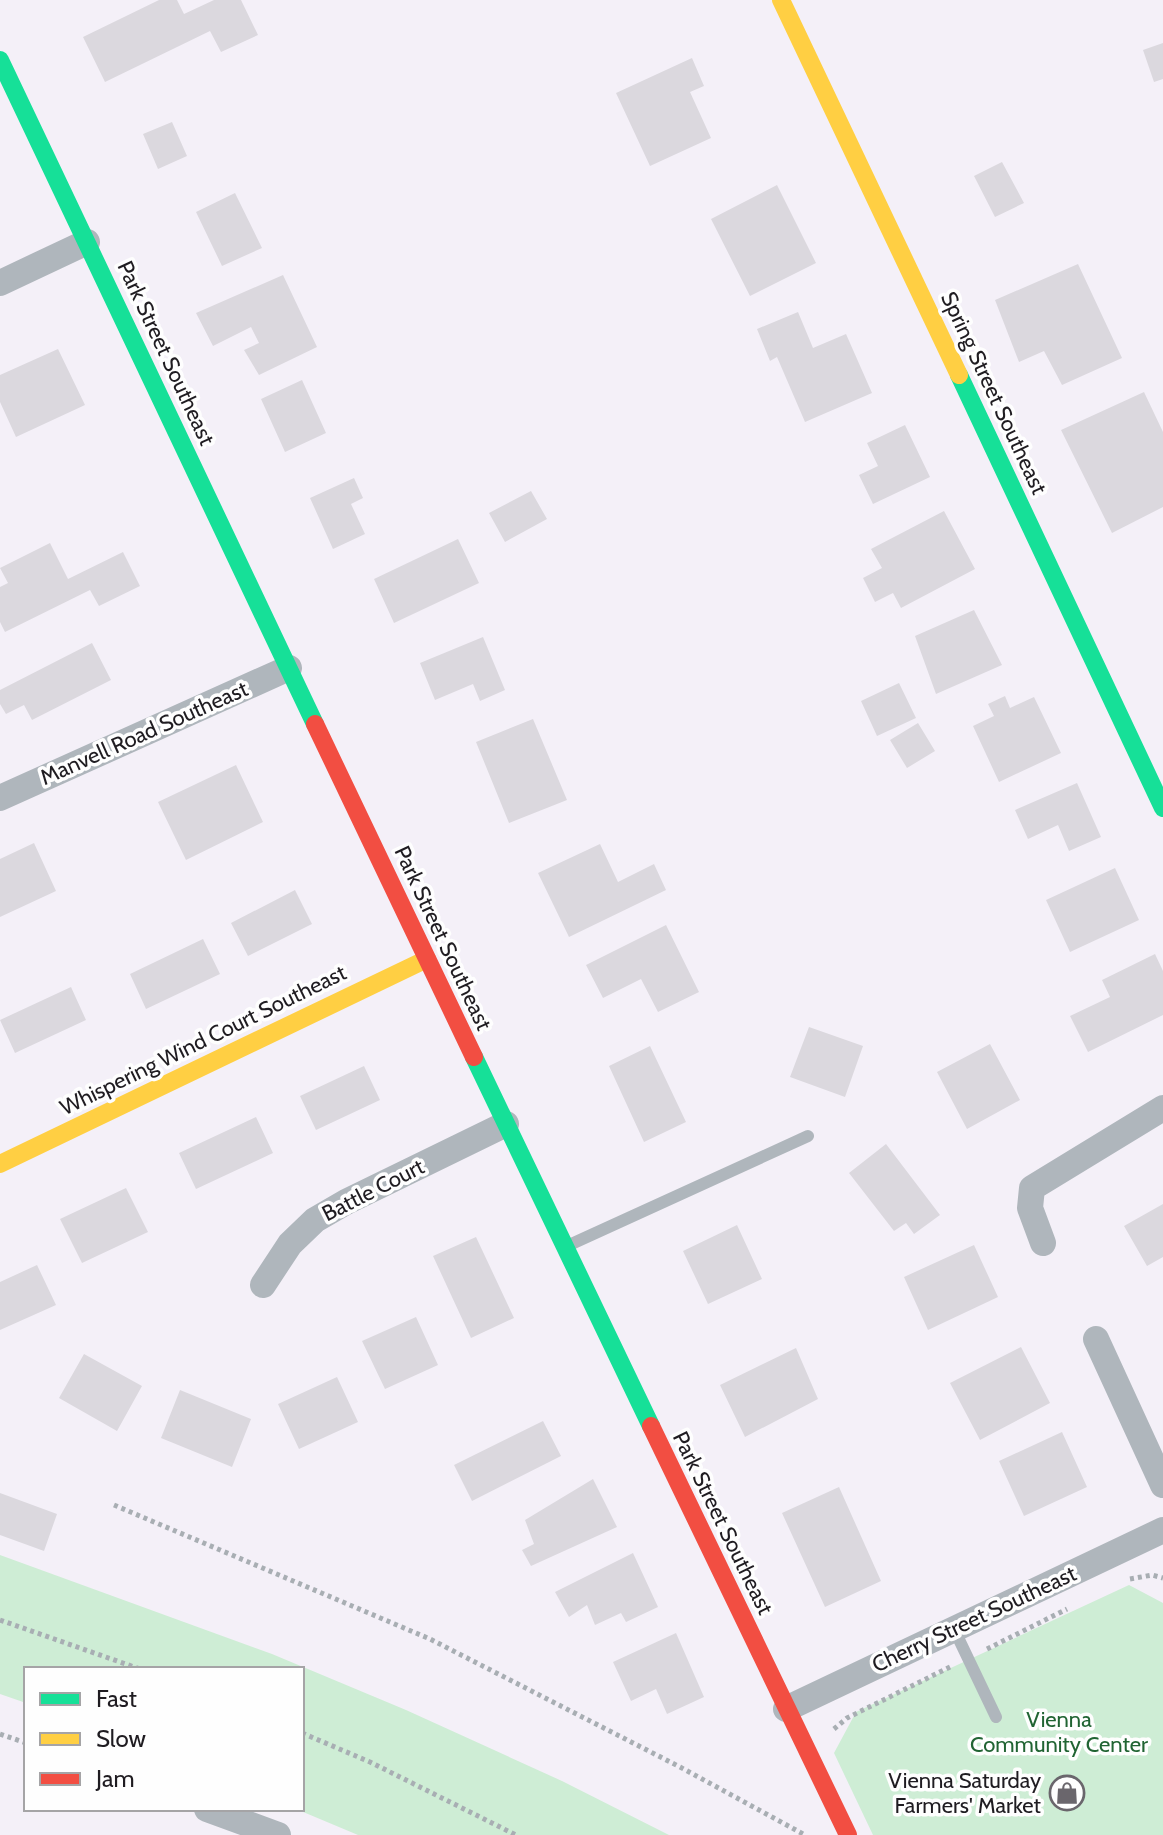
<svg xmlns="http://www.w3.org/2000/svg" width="1163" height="1835" viewBox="0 0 1163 1835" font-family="Cabin,sans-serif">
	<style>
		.green { fill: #ceedd5 }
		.building { fill: #dbd8de }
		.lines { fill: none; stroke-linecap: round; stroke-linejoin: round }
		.path { stroke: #a8aeb3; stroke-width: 5; stroke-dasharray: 4 4; stroke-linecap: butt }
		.lane { stroke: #afb6bc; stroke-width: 12 }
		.street { stroke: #afb6bc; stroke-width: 26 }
		.fast { stroke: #16e098; stroke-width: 18 }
		.slow { stroke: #ffcf43; stroke-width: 18 }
		.jam { stroke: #f24e42; stroke-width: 18 }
		.labels { text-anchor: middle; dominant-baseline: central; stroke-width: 7; stroke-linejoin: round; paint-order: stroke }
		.street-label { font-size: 22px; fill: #1f1c21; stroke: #fefefe }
		.park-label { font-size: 22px; fill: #216433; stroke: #fefefe }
		.poi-label { font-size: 22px; fill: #1f1c21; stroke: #fefefe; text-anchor: end }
	</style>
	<rect width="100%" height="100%" fill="#f4f0f8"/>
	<path class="green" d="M0,1555L272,1654L406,1710L562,1781L669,1835H358L296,1809H302V1669H26V1703L0,1694Z
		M1129,1585L1163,1603V1835H873L834,1753L856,1712Z"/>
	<path class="building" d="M159,0H177L184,14L214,0H241L258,35L221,52L210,31L105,82L83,37Z
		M1163,43V79L1154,82L1143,50Z
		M692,58L704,86L690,92L711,138L650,166L616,93Z
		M172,122L187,156L158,169L143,134Z
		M1002,162L1024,203L995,217L974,176Z
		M777,185L816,263L750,296L711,219Z
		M235,193L262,248L222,266L196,212Z
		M1078,264L1122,358L1062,385L1044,351L1019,362L995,300Z
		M283,275L317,347L259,375L244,350L259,343L251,327L213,346L196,313Z
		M798,312L813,348L846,334L872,393L805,422L777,357L770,361L757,329Z
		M58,349L85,405L16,437L0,402V375Z
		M302,380L326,433L285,452L261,399Z
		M1144,392L1163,432V507L1112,533L1061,430Z
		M905,425L930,477L873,504L859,475L878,466L867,443Z
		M354,478L363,498L351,504L365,534L333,549L310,498Z
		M531,491L547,519L505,542L489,513Z
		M944,511L975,569L901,608L893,593L875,602L863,578L882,568L871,549Z
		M458,539L479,583L394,623L374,579Z
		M50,543L68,579L123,552L140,586L99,606L90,590L5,632L0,622V587L8,583L0,568Z
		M974,610L1002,665L936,694L915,636Z
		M483,637L505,690L480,701L473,684L435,700L420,663Z
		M92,643L111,680L32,720L24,705L6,714L0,704V690Z
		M899,683L916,718L877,736L861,701Z
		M1005,696L1010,708L1034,697L1061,753L999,782L973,726L994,716L988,704Z
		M533,719L567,800L509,823L476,742Z
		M918,723L935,751L907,768L890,740Z
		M236,765L263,822L186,860L158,802Z
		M1077,783L1101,837L1069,851L1058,825L1028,839L1015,810Z
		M34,843L56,891L0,917V859Z
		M600,844L618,882L654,864L666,890L569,937L538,873Z
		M1115,868L1139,920L1070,952L1046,900Z
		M295,890L312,924L248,956L231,923Z
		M666,925L699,992L658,1012L641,979L603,998L586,965Z
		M203,939L220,974L146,1009L130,974Z
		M1155,954L1163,971V1015L1088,1052L1070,1016L1110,997L1102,980Z
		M71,987L86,1020L15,1053L0,1020Z
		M809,1027L863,1046L845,1097L790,1077Z
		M990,1044L1020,1100L967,1129L937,1072Z
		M650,1046L686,1122L644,1142L609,1066Z
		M364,1066L380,1100L316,1130L300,1096Z
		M256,1117L273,1153L196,1189L179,1153Z
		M886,1144L940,1215L914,1234L906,1223L894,1231L849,1173Z
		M126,1188L148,1232L82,1263L60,1219Z
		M1163,1204V1257L1147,1266L1124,1226Z
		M737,1225L762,1279L708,1304L683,1251Z
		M476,1237L514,1318L471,1338L433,1256Z
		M974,1245L998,1297L928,1330L904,1277Z
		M37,1265L56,1305L0,1330V1282Z
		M416,1317L438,1365L385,1389L362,1341Z
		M1021,1347L1050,1403L980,1440L950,1383Z
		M796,1348L818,1399L745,1437L720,1385Z
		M84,1354L142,1386L117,1431L59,1398Z
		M337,1377L358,1422L299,1449L278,1404Z
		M180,1390L251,1419L232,1467L161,1438Z
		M543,1421L561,1456L472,1501L454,1465Z
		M1062,1432L1087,1487L1024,1516L999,1461Z
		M593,1479L617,1527L531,1566L522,1550L534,1544L525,1520Z
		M839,1487L881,1581L825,1607L782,1513Z
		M0,1493L57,1514L44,1551L0,1535Z
		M633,1553L658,1607L626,1622L621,1613L595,1625L587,1605L569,1617L555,1592Z
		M676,1633L704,1697L667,1714L656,1689L631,1701L613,1662Z"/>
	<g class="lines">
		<path class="path" d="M114,1505L430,1639L680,1767L805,1835
			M1130,1579L1152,1575L1163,1578
			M0,1620L140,1669
			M987,1649L1067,1609
			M834,1729L847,1718L952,1666
			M302,1733L370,1762L516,1835
			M0,1734L26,1743"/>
		<path class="lane" d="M567,1246L808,1136
			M954,1629L996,1717"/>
		<path class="street" d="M0,283L87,242
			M0,798L289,668
			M1043,1243L1030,1208L1032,1188L1163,1108
			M263,1285L290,1244L315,1220L346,1202L506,1124
			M1096,1339L1163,1485
			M786,1709L1163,1530
			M207,1809L278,1835"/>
		<path class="fast" d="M0,60L315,724
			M959,375L1163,808
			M474,1057L651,1426"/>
		<path class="slow" d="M781,0L959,375
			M0,1164L427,959"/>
		<path class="jam" d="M315,724L474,1057
			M651,1426L848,1835"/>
	</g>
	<defs>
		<g id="shop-ring" transform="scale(1.8)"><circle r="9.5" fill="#fefefe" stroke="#6a666c" stroke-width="1.5"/><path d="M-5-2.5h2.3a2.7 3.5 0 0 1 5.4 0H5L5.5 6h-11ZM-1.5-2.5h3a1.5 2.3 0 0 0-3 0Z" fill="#6a666c"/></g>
	</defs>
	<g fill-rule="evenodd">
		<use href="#shop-ring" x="1067" y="1793"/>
	</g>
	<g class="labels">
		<g class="street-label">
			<text transform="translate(166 353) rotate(65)">Park Street Southeast</text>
			<text transform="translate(994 393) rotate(65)">Spring Street Southeast</text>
			<text transform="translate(144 733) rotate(-24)">Manvell Road Southeast</text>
			<text transform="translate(443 938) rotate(65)">Park Street Southeast</text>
			<text transform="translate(203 1040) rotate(-26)">Whispering Wind Court Southeast</text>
			<text transform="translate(373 1190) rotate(-27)">Battle Court</text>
			<text transform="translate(723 1523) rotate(64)">Park Street Southeast</text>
			<text transform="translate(974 1619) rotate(-25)">Cherry Street Southeast</text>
		</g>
		<g class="park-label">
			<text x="1059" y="1719">Vienna<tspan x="1059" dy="25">Community Center</tspan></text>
		</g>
		<g class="poi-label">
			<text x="1041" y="1780">Vienna Saturday<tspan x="1041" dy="25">Farmers' Market</tspan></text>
		</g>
	</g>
	<rect x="24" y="1667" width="280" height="144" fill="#fefefe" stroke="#a5a4a6" stroke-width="2"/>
	<rect x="40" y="1693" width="40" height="12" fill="#16e098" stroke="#a5a4a6" stroke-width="2"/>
	<text x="96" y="1707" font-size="24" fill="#1f1c21">Fast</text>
	<rect x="40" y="1733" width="40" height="12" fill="#ffcf43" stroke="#a5a4a6" stroke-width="2"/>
	<text x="96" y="1747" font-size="24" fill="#1f1c21">Slow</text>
	<rect x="40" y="1773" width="40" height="12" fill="#f24e42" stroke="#a5a4a6" stroke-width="2"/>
	<text x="96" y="1787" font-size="24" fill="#1f1c21">Jam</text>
</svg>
